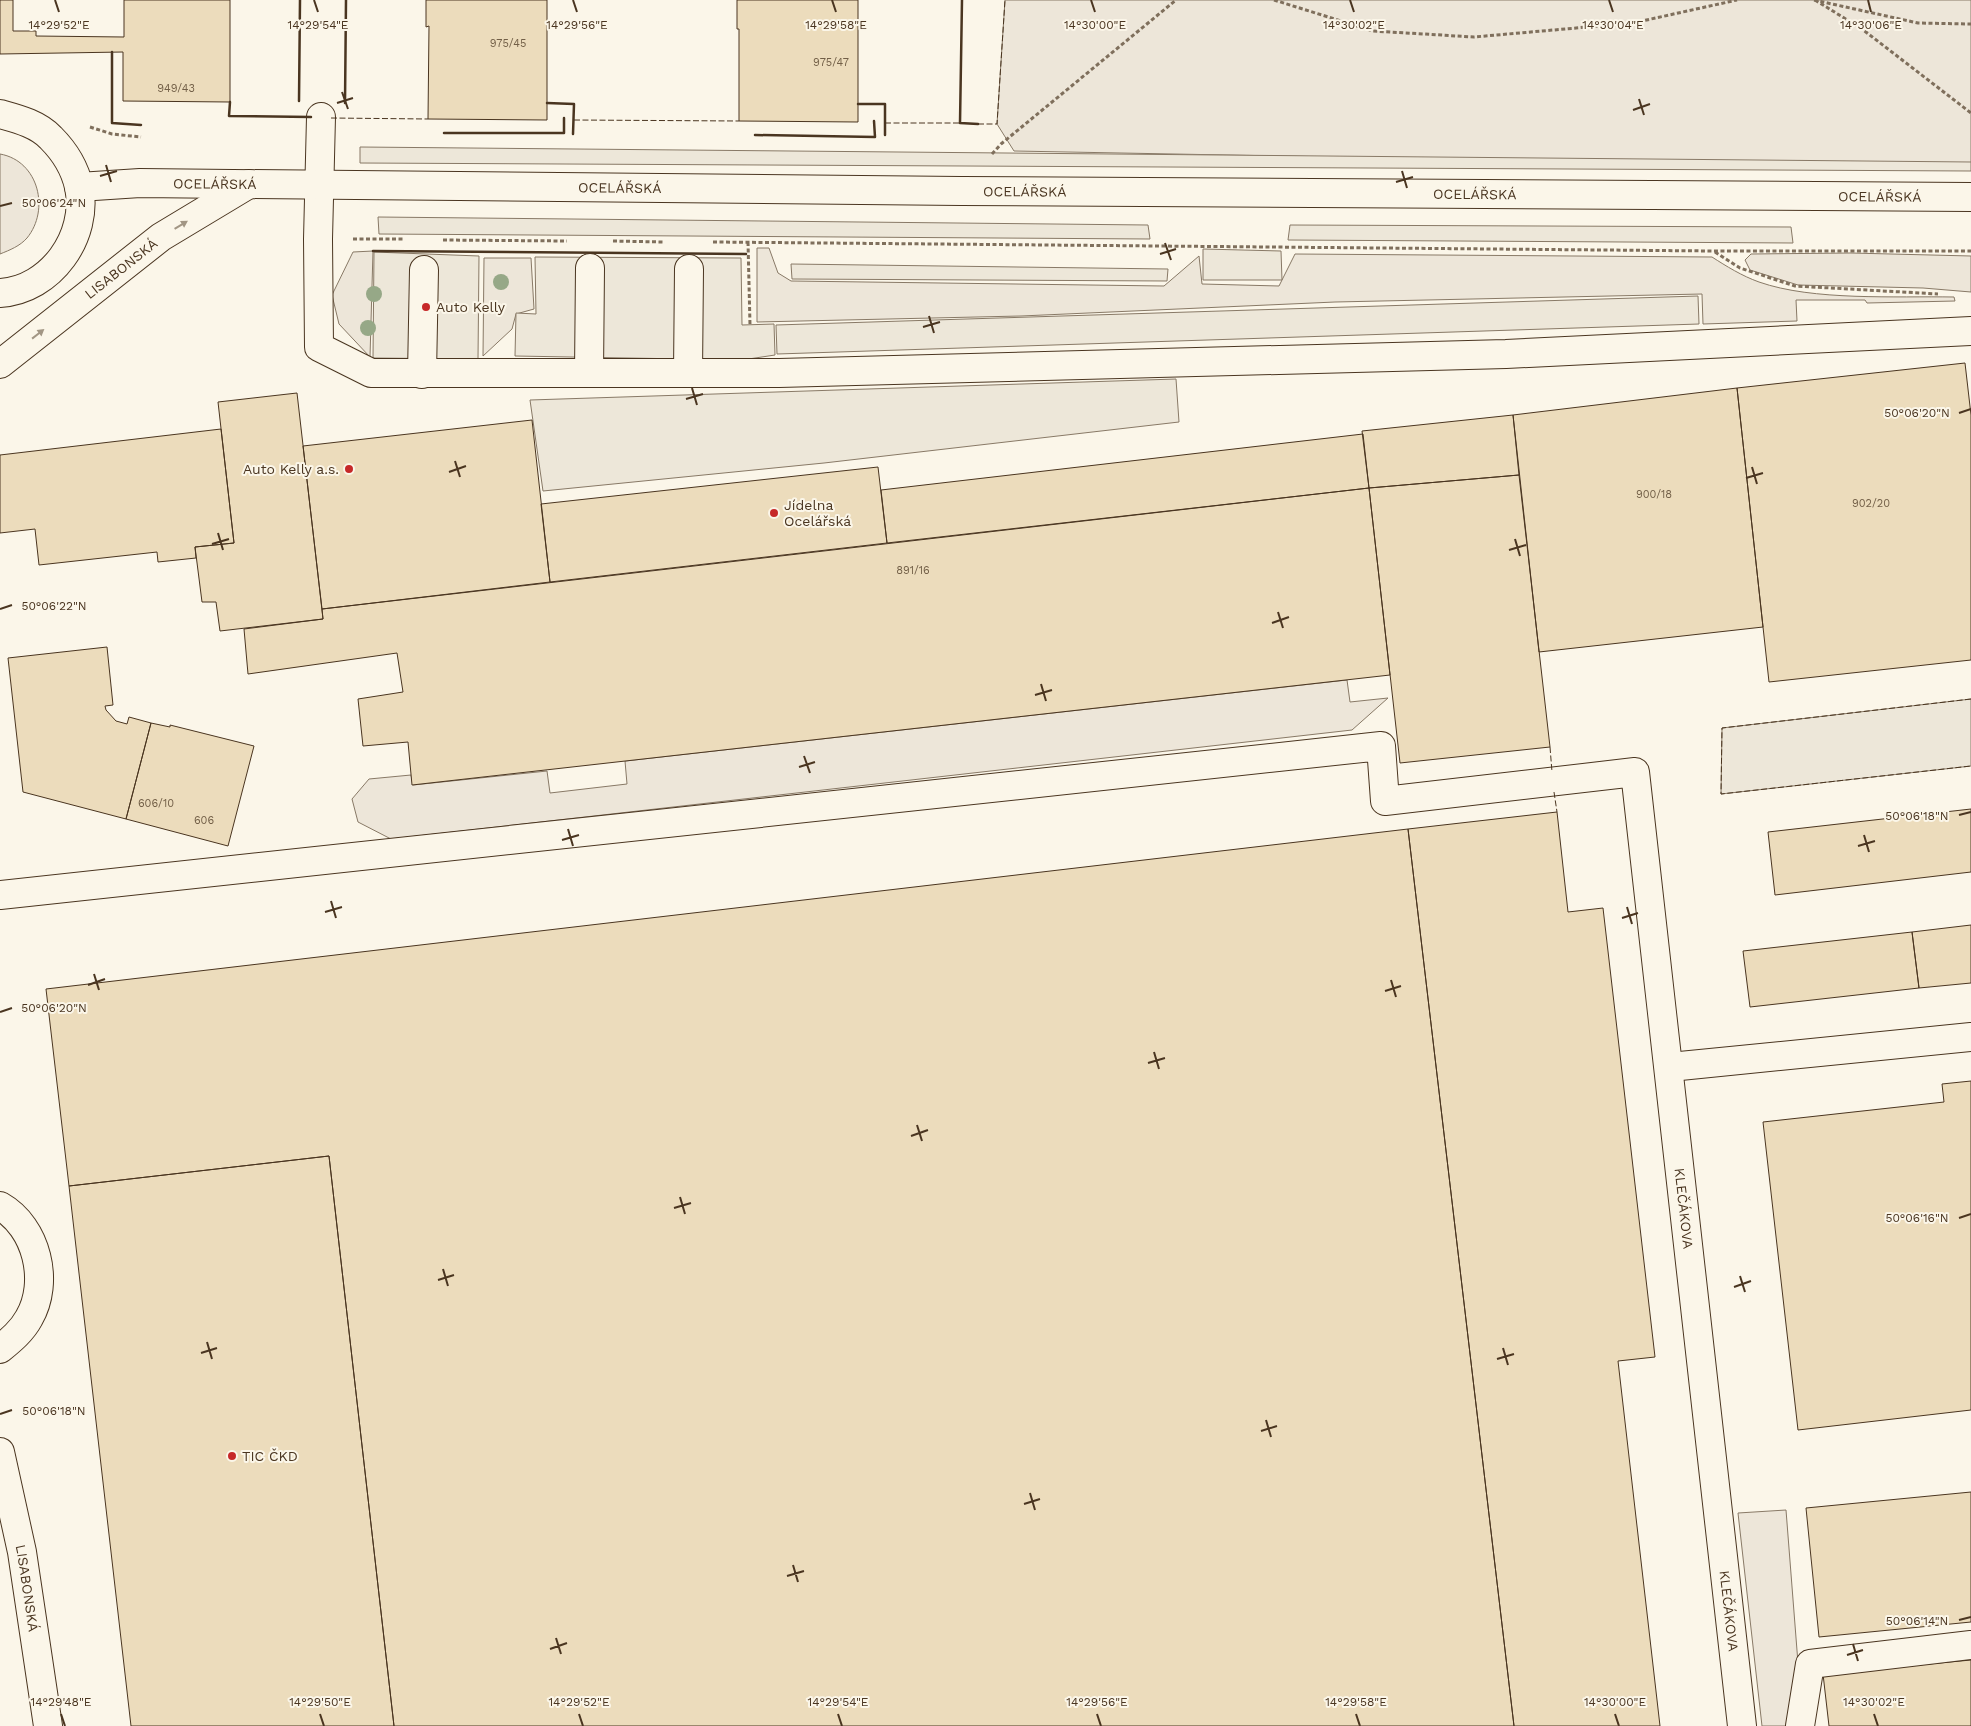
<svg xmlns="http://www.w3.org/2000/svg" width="1971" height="1726" viewBox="0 0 1971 1726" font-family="'Work Sans',sans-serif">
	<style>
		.green { fill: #ede6d9; stroke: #887966 }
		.parking { fill: #ede7d9; stroke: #887966 }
		.building { fill: #ecdcbc; stroke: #4a3520 }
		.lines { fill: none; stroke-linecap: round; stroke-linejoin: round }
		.minor-casing { stroke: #4a3520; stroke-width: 30 }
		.path { stroke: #7f6f5c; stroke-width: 3; stroke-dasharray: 4 2.5; stroke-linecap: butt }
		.minor { stroke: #fbf6e9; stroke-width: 28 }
		.path-bridge { stroke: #7f6f5c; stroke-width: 3; stroke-dasharray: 4 2.5; stroke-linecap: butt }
		.fence { stroke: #4a3520; stroke-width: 1; stroke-dasharray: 6 2.5; stroke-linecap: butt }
		.wall { stroke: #4a3520; stroke-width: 2.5 }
		.tree { fill: #96a887 }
		.oneway { fill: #a29684 }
		.ticks { fill: none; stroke: #4a3520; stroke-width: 2 }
		.poi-dot { fill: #c62828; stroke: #fbf6e9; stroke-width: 2 }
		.labels { text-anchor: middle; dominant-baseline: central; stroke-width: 4; stroke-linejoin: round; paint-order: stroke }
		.number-label { font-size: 11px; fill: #725f47 }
		.street-label { font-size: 14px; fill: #4a3520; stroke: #fbf6e9 }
		.poi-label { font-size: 14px; fill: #4a3520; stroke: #fbf6e9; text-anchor: start }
		.ticks-label { font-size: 12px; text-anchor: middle; fill: #4a3520; stroke: #fbf6e9; stroke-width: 4; stroke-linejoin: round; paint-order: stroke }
	</style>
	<rect width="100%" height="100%" fill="#fbf6e9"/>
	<path class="green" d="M1005,0H1971V169L1014,151L997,124Z
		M0,154C39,161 50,210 27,238C20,246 10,250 0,254Z
		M757,248H769L778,273L791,281L1164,286L1199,256L1202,284L1279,286L1295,254L1712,257C1726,266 1742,276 1759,282C1813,301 1896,296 1954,297L1955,301L1867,303L1865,300H1796L1797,321L1703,324L1702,294L1335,302L1021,316L757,322Z
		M373,251L370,357L339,324L332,295L353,252Z
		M1851,253L1971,256V292L1923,288L1798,285L1750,270L1745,260L1751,254Z
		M484,258H531L534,309L516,314L512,329L483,356Z
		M1347,680L1350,702L1388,698L1352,730L391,839L358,822L352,799L369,779L411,775L413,785L547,771L550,793L627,784L625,761Z
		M1786,1510L1799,1676L1793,1726H1762L1738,1513Z"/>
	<path class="parking" d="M360,147L1971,162V171L360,163Z
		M378,217L1148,225L1150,239L379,234Z
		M1290,225L1791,227L1793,243L1288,240Z
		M1203,249L1281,251L1282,280H1203Z
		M374,252L479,256L478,359L373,358Z
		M535,257L741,258L742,325L774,324L775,355L742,360L515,356L516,313L536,314Z
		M791,264L1168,269L1167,281L792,279Z
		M1698,296L1699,324L777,354L776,325Z
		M1176,379L1179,422L824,463L543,491L530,400Z
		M1971,699V766L1721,794L1722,728Z"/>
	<path class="building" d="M0,0H13V31H36V36L124,37V0H230V102L123,101V52L0,54Z
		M426,0H547V120L428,119L429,26L426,27Z
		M737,0H858V122L739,121V29H737Z
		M1965,363L1971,415V660L1769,682L1737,388Z
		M1737,388L1763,627L1539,652L1513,415Z
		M297,393L323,619L220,631L216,602H202L195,547L234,543L218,402Z
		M1513,415L1519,475L1369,488L1362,431Z
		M532,420L550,582L322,609L303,446Z
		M221,429L234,543L195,547L196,558L158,562L157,552L39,565L35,529L0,533V455Z
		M1363,434L1369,488L887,543L881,490Z
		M878,467L887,543L550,582L541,504Z
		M1519,475L1550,747L1400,763L1369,488Z
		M1369,488L1390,675L412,785L408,742L363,746L358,699L403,692L397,653L248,674L244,629L323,619L322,609Z
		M107,647L113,705L105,706L106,710L116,721L127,724L129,717L151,723L126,819L23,792L8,658Z
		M151,723L170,727V725L254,746L228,846L126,819Z
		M1971,809V872L1775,895L1768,832Z
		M1557,812L1568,912L1603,908L1655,1357L1618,1361L1660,1726H1514L1408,829Z
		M1408,829L1514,1726H394L329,1156L69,1186L46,989Z
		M1971,925V983L1919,988L1912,932Z
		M1912,932L1919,988L1750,1007L1743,951Z
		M1971,1081V1410L1798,1430L1763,1122L1944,1102L1942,1084Z
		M329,1156L394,1726H131L69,1186Z
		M1971,1492V1622L1819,1637L1806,1508Z
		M1971,1660V1726H1829L1823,1674Z"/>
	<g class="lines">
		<g class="minor-casing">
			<g id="minor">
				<path d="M0,114C18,119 38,124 51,138C64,151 75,169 79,187C89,236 51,290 0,293"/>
				<path d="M321,117L318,239L319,347L371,373H779L1506,354L1971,331"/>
				<path id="s1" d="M79,187L140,183L961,191L1971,197"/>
				<path id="s2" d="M0,364L161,237L249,184"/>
				<path d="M589,373L590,268"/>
				<path d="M688,373L689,269"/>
				<path d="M422,374L424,270"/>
				<path id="s3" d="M0,895L1381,746L1385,801L1635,772L1742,1726"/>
				<path d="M1670,1067L1971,1037"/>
				<path d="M0,1206C37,1227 50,1282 29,1318C22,1331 11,1340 0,1349"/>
				<path id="s4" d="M0,1452L22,1552L48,1726"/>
				<path d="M1800,1726L1810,1664L1971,1645"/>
			</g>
		</g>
		<path class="path" d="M1274,0L1373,31L1474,37L1633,23L1737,0
			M1814,0L1918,23L1971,24
			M90,127L112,134L141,137
			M992,154L1001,144L1176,0
			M353,239H404
			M443,240L567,241
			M613,241L664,242
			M713,242L1714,251H1971
			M748,242L750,325
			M1715,252L1740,268L1795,286L1938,294"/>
		<use href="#minor" class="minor"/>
		<path class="path-bridge" d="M1815,0L1862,29L1971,113"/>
		<path class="fence" d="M331,118L428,119
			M574,120L739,121
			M885,123H960
			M978,124H997L1005,0
			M1971,699L1722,728L1721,794L1971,766
			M1550,747L1552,772
			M1554,792L1557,812"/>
		<path class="wall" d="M962,0L960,123L978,124
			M112,52V123L141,125
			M299,101L300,0
			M230,102L229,116L311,117
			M345,103L346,0
			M547,103L574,104L573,134
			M858,104H885V135
			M444,133H564V118
			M755,135L875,137L874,121
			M373,251L746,254"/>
	</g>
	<g class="tree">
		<circle cx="501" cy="282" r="8"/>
		<circle cx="374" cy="294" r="8"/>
		<circle cx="368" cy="328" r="8"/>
	</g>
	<defs><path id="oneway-solid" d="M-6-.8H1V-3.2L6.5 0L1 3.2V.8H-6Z" transform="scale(1.25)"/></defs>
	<g class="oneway">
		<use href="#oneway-solid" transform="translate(181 225) rotate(-31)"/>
		<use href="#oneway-solid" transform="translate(38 334) rotate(-38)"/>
	</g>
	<path class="ticks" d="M55,0L59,12M314,0L318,12M573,0L577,12M832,0L836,12M1091,0L1095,12M1350,0L1354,12M1609,0L1613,12M1868,0L1871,12M342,92L348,109M1639,99L1644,115M337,103L353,98M1633,110L1650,104M106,165L111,182M1402,171L1407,188M100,176L117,171M1396,182L1413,177M0,206L12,203M1165,243L1171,260M1160,254L1176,249M929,316L934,333M923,327L940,322M692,388L697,405M686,399L703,394M1959,413L1971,409M455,461L460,477M1752,467L1757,484M449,472L466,466M1746,478L1763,473M218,533L223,550M1515,539L1520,556M212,544L229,539M1509,550L1526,545M0,609L12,605M1278,612L1283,628M1272,623L1289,617M1041,684L1046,701M1035,695L1052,690M804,756L810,773M799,767L815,762M1959,815L1971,812M568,829L573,846M1864,835L1869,852M562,840L579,835M1858,846L1875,841M331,901L336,918M1627,907L1632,924M325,912L342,907M1622,918L1638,913M94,974L99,990M1391,980L1396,997M88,985L105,979M1385,991L1401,986M0,1012L12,1008M1154,1052L1159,1069M1148,1063L1165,1058M917,1125L922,1141M911,1136L928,1130M680,1197L685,1214M674,1208L691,1203M1959,1218L1971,1214M443,1269L448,1286M1740,1276L1745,1292M438,1280L454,1275M1734,1287L1751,1281M207,1342L212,1359M1503,1348L1508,1365M201,1353L217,1348M1497,1359L1514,1354M0,1414L12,1410M1266,1420L1271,1437M1261,1431L1277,1426M1030,1493L1035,1510M1024,1504L1040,1499M793,1565L798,1582M787,1576L804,1571M1959,1620L1971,1617M556,1638L561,1654M1853,1644L1858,1661M550,1649L567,1643M1847,1655L1863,1650M61,1714L65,1726M320,1714L324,1726M579,1714L583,1726M838,1714L842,1726M1097,1714L1101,1726M1356,1714L1360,1726M1615,1714L1619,1726M1874,1714L1878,1726"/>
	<g class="poi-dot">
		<circle cx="426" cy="307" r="5"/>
		<circle cx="349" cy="469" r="5"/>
		<circle cx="774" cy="513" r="5"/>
		<circle cx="232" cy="1456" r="5"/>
	</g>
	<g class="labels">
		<g class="number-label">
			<text x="508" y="43">975/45</text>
			<text x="831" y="62">975/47</text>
			<text x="176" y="88">949/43</text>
			<text x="1654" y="494">900/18</text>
			<text x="1871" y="503">902/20</text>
			<text x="913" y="570">891/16</text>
			<text x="156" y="803">606/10</text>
			<text x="204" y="820">606</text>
		</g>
		<g class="street-label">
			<text stroke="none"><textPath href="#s1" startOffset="136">OCELÁŘSKÁ</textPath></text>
			<text stroke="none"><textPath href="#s1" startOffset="541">OCELÁŘSKÁ</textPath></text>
			<text stroke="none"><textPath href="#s1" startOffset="946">OCELÁŘSKÁ</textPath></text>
			<text stroke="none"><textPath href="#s1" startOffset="1396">OCELÁŘSKÁ</textPath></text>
			<text stroke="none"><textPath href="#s1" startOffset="1801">OCELÁŘSKÁ</textPath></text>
			<text stroke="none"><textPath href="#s2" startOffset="154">LISABONSKÁ</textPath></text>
			<text stroke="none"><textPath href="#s3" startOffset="2135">KLEČÁKOVA</textPath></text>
			<text stroke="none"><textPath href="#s4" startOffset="139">LISABONSKÁ</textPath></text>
			<text stroke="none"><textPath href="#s3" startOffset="2540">KLEČÁKOVA</textPath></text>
		</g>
		<g class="poi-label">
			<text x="436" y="307">Auto Kelly</text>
			<text x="339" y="469" text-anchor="end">Auto Kelly a.s.</text>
			<text x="784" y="505">Jídelna<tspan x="784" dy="16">Ocelářská</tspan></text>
			<text x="242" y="1456">TIC ČKD</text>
		</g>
	</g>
	<g class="ticks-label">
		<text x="59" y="29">14°29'52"E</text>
		<text x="318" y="29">14°29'54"E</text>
		<text x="577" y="29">14°29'56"E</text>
		<text x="836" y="29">14°29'58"E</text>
		<text x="1095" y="29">14°30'00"E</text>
		<text x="1354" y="29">14°30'02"E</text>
		<text x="1613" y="29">14°30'04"E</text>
		<text x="1871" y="29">14°30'06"E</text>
		<text x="54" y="207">50°06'24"N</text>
		<text x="1917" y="417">50°06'20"N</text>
		<text x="54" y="610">50°06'22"N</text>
		<text x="1917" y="820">50°06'18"N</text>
		<text x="54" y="1012">50°06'20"N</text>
		<text x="1917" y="1222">50°06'16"N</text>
		<text x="54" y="1415">50°06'18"N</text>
		<text x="1917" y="1625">50°06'14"N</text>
		<text x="61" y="1706">14°29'48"E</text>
		<text x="320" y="1706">14°29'50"E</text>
		<text x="579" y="1706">14°29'52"E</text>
		<text x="838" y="1706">14°29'54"E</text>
		<text x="1097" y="1706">14°29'56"E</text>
		<text x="1356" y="1706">14°29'58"E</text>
		<text x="1615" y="1706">14°30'00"E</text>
		<text x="1874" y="1706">14°30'02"E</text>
	</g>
</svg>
